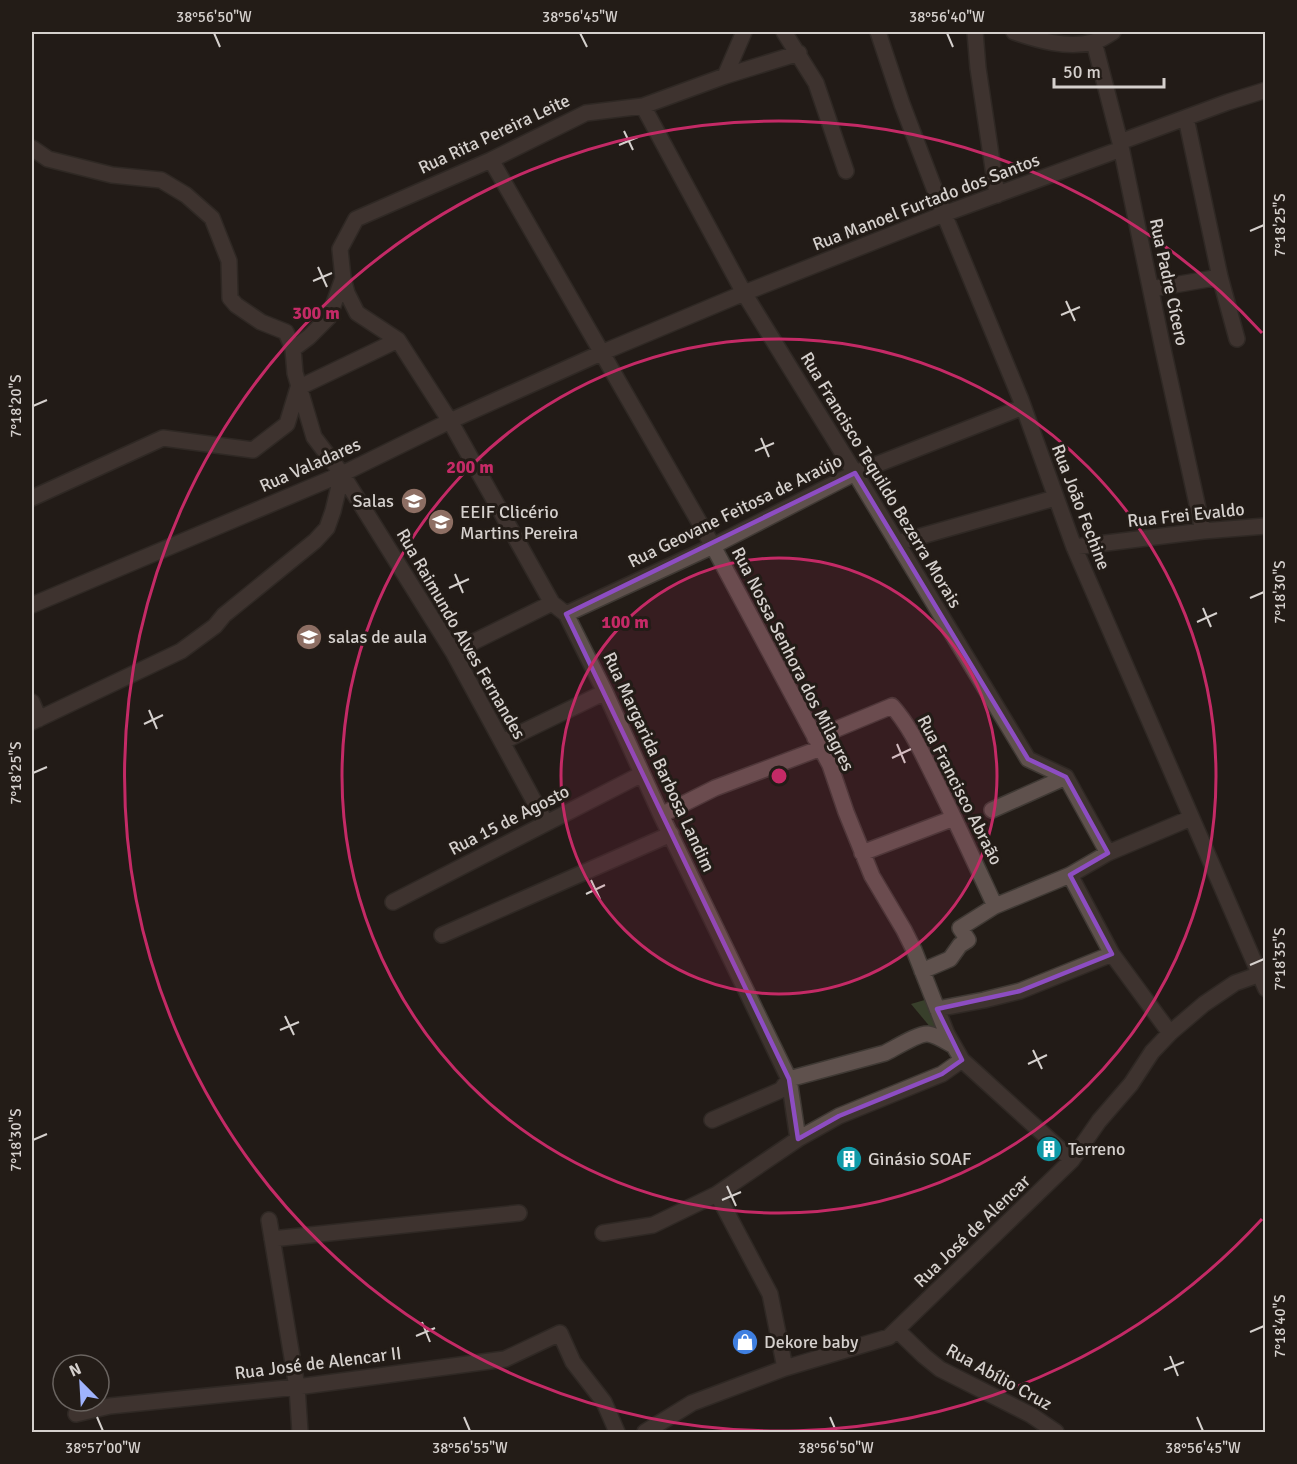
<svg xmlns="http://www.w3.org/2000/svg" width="1297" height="1464" viewBox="0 0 1297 1464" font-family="Signika,sans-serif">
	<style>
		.green { fill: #383f2b }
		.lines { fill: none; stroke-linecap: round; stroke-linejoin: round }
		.minor-casing { stroke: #3f3934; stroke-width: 18 }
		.minor { stroke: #5f514d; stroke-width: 15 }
		.marked { fill: none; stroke: #8d4dc2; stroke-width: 4.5; stroke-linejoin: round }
		.ticks { fill: none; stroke: #d5d0cd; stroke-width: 2 }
		.ring { fill: none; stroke: #c42a66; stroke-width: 3 }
		.labels { text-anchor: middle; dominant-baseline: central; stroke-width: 6; stroke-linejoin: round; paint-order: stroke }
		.street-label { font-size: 18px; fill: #d5d0cd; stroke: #231c17 }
		.poi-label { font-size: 18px; fill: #d5d0cd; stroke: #231c17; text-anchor: start }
		.centre { fill: #c42a66; stroke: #231c17; stroke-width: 3 }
		.ring-label { font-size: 18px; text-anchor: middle; font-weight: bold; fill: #c42a66; stroke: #231c17; stroke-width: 6; stroke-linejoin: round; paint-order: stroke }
		.neatline { fill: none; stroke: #d5d0cd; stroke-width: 2 }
		.ticks-label { font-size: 15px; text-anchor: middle; fill: #d5d0cd }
	</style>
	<rect width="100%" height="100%" fill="#231c17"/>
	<path class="green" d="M928,999L939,1030L936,1034L911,1004Z"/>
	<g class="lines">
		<g class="minor-casing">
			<path id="minor" d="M784,32L816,83L846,171
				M878,32L902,104L944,214L1021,400L1074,547L1266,989
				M975,32L978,68L997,195
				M1014,32C1038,40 1067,49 1093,42C1100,41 1107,35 1113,32
				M1094,42L1120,142L1163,349L1203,531
				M725,76L744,32
				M643,106L744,293L855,473L1028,759L1066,777L1108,853
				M1186,118L1220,277L1237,339
				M1120,142L1228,102L1266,90
				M32,148L48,159L112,175L161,180L186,195L212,218L229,261L230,298L236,305L261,322L286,332L293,349L295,373L314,437L342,474L453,652L546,823
				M491,160L713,546L830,765L846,812L872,876L904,930L914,950L947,1034L962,1060L1072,1160
				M343,278L347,293L357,313L398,340L450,421L552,603L566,614L605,692L661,815L789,1079L798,1139
				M1151,289L1220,277
				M293,349L309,337L329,317L343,278L340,249L356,219L491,160L586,113L643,106L725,76L799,53
				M32,498L163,438L253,450L287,424L298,388L398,340
				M897,543L1055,498
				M1074,547L1203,531L1266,526
				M32,605L342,474L450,421L601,353L744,293L944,214L1121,149
				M566,614L713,546L855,473L1023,407
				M453,652L552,603
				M32,702L39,719
				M32,722L181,651L215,626L224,615L315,541L327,528L333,511L342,474
				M815,738L892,706C910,726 922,753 934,777C955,819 975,863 995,906
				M502,742L605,692
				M992,810L1066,777
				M661,815L715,788L821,748
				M862,853L954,818
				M1070,875L1112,954L1170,1033
				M393,902L642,774
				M442,935L671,834
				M922,971L950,959L960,945L968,940L960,928L995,906L1070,875L1108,853L1191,818
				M937,1009L984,1000L1020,991L1112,954
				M712,1120L781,1090L789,1079L885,1053C895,1048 919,1033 928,1034C937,1035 946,1042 954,1046
				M717,1194L770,1294L785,1368
				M269,1220L297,1387L300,1432
				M603,1233L653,1225L717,1194L798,1139L839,1116L942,1074L962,1060
				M272,1239L519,1213
				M898,1331L924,1356L940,1369L1031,1415L1056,1432
				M76,1414L110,1406L297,1387L505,1359L560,1333L573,1362L604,1402L617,1432
				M645,1432L692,1403L785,1368L889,1337L1072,1160L1099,1121L1131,1084L1152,1052L1170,1033L1204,1004L1235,983L1266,972"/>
		</g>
		<use href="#minor" class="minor"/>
	</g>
	<path d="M0 0H1297V1464H0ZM855,473L1028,759L1066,777L1108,853L1070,875L1112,954L1020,991L937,1009L962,1060L942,1074L839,1116L798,1139L789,1079L566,614Z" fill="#231c17" fill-opacity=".55" fill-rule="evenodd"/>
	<path class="marked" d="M855,473L1028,759L1066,777L1108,853L1070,875L1112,954L1020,991L937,1009L962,1060L942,1074L839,1116L798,1139L789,1079L566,614Z"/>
	<path class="ticks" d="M214,33L220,47M580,33L587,47M947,33L953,47M624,131L633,150M619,145L638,137M1250,231L1264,225M318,267L327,287M313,281L332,273M1066,301L1075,321M1061,315L1080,307M33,406L47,400M761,438L769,457M755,451L774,443M455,574L463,593M449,588L469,579M1250,598L1264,592M1203,608L1211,627M1197,622L1217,613M149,710L157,729M144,724L163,715M897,744L905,763M892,758L911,749M33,773L47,767M591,880L600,899M586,894L605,885M1250,965L1264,959M285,1016L294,1035M280,1030L299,1022M1033,1050L1042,1069M1028,1064L1047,1055M33,1140L47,1134M727,1186L736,1206M722,1200L741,1192M422,1322L430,1342M1250,1332L1264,1326M416,1336L435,1328M1170,1356L1178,1376M1164,1370L1184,1362M97,1417L103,1431M464,1417L470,1431M830,1417L836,1431M1197,1417L1203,1431"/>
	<circle cx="779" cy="776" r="218" fill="#c42a66" fill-opacity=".12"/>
	<g class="ring">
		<circle cx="779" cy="776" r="218"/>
		<circle cx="779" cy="776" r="437"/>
		<path d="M1262 1219A655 655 0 1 1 1262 333"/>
	</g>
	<defs>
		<g id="school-disc" transform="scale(1.35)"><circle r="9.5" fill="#8d6e63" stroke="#231c17"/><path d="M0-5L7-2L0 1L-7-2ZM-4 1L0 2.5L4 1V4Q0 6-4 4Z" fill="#fff"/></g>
		<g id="building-disc" transform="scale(1.35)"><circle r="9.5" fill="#0f9aa8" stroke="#231c17"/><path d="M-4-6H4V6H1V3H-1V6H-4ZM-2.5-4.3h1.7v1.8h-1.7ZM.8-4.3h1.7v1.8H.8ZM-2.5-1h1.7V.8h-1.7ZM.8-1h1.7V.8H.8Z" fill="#fff"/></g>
		<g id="shop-disc" transform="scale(1.35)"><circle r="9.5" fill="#3f7fe0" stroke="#231c17"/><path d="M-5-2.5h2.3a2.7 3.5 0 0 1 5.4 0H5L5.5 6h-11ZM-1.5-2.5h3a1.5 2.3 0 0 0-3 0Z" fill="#fff"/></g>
	</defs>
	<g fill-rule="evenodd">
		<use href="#school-disc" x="414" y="501"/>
		<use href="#school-disc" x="441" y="522"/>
		<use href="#school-disc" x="309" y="637"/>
		<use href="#building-disc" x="1049" y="1149"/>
		<use href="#building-disc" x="849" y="1159"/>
		<use href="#shop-disc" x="745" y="1342"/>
	</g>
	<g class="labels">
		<g class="street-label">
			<text transform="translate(494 134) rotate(-25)">Rua Rita Pereira Leite</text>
			<text transform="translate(926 202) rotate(-21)">Rua Manoel Furtado dos Santos</text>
			<text transform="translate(1169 282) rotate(78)">Rua Padre Cícero</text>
			<text transform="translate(310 465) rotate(-24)">Rua Valadares</text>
			<text transform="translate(881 480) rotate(59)">Rua Francisco Tequildo Bezerra Morais</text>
			<text transform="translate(1081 507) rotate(69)">Rua João Fechine</text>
			<text transform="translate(735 511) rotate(-26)">Rua Geovane Feitosa de Araújo</text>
			<text transform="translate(1186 515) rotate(-6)">Rua Frei Evaldo</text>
			<text transform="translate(461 634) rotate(60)">Rua Raimundo Alves Fernandes</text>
			<text transform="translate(793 659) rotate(63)">Rua Nossa Senhora dos Milagres</text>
			<text transform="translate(659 762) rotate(65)">Rua Margarida Barbosa Landim</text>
			<text transform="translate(960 790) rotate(63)">Rua Francisco Abraão</text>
			<text transform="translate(509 820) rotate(-27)">Rua 15 de Agosto</text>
			<text transform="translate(972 1231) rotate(-44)">Rua José de Alencar</text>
			<text transform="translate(318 1363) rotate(-7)">Rua José de Alencar II</text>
			<text transform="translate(999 1377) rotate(29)">Rua Abílio Cruz</text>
		</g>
		<g class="poi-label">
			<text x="394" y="501" text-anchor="end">Salas</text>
			<text x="460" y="512">EEIF Clicério<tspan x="460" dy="21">Martins Pereira</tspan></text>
			<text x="328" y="637">salas de aula</text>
			<text x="1068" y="1149">Terreno</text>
			<text x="868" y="1159">Ginásio SOAF</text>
			<text x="764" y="1342">Dekore baby</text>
		</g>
	</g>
	<circle cx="779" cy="776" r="9" class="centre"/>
	<g class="ring-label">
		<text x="316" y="319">300 m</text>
		<text x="470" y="473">200 m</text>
		<text x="625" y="628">100 m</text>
	</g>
	<rect width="1297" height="1464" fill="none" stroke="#231c17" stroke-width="66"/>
	<g transform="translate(81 1383) rotate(336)"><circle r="28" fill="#231c17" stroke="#6a6460" stroke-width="1.5"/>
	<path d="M0-4.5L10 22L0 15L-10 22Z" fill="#9fb3fd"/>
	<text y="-9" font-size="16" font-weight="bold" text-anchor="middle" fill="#d5d0cd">N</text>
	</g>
	<path d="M1054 78v9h110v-9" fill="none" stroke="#d5d0cd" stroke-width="3"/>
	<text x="1063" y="78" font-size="18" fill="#d5d0cd" stroke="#231c17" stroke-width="4.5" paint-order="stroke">50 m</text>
	<rect x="33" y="33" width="1231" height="1398" class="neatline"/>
	<g class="ticks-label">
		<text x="214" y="22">38°56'50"W</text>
		<text x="580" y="22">38°56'45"W</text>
		<text x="947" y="22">38°56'40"W</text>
		<text transform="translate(1280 225) rotate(-90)" y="5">7°18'25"S</text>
		<text transform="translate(16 406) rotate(-90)" y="5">7°18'20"S</text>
		<text transform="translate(1280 592) rotate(-90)" y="5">7°18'30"S</text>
		<text transform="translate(16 773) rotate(-90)" y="5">7°18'25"S</text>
		<text transform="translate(1280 959) rotate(-90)" y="5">7°18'35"S</text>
		<text transform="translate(16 1140) rotate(-90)" y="5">7°18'30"S</text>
		<text transform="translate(1280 1326) rotate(-90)" y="5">7°18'40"S</text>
		<text x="103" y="1453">38°57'00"W</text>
		<text x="470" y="1453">38°56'55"W</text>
		<text x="836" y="1453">38°56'50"W</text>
		<text x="1203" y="1453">38°56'45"W</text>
	</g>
</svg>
